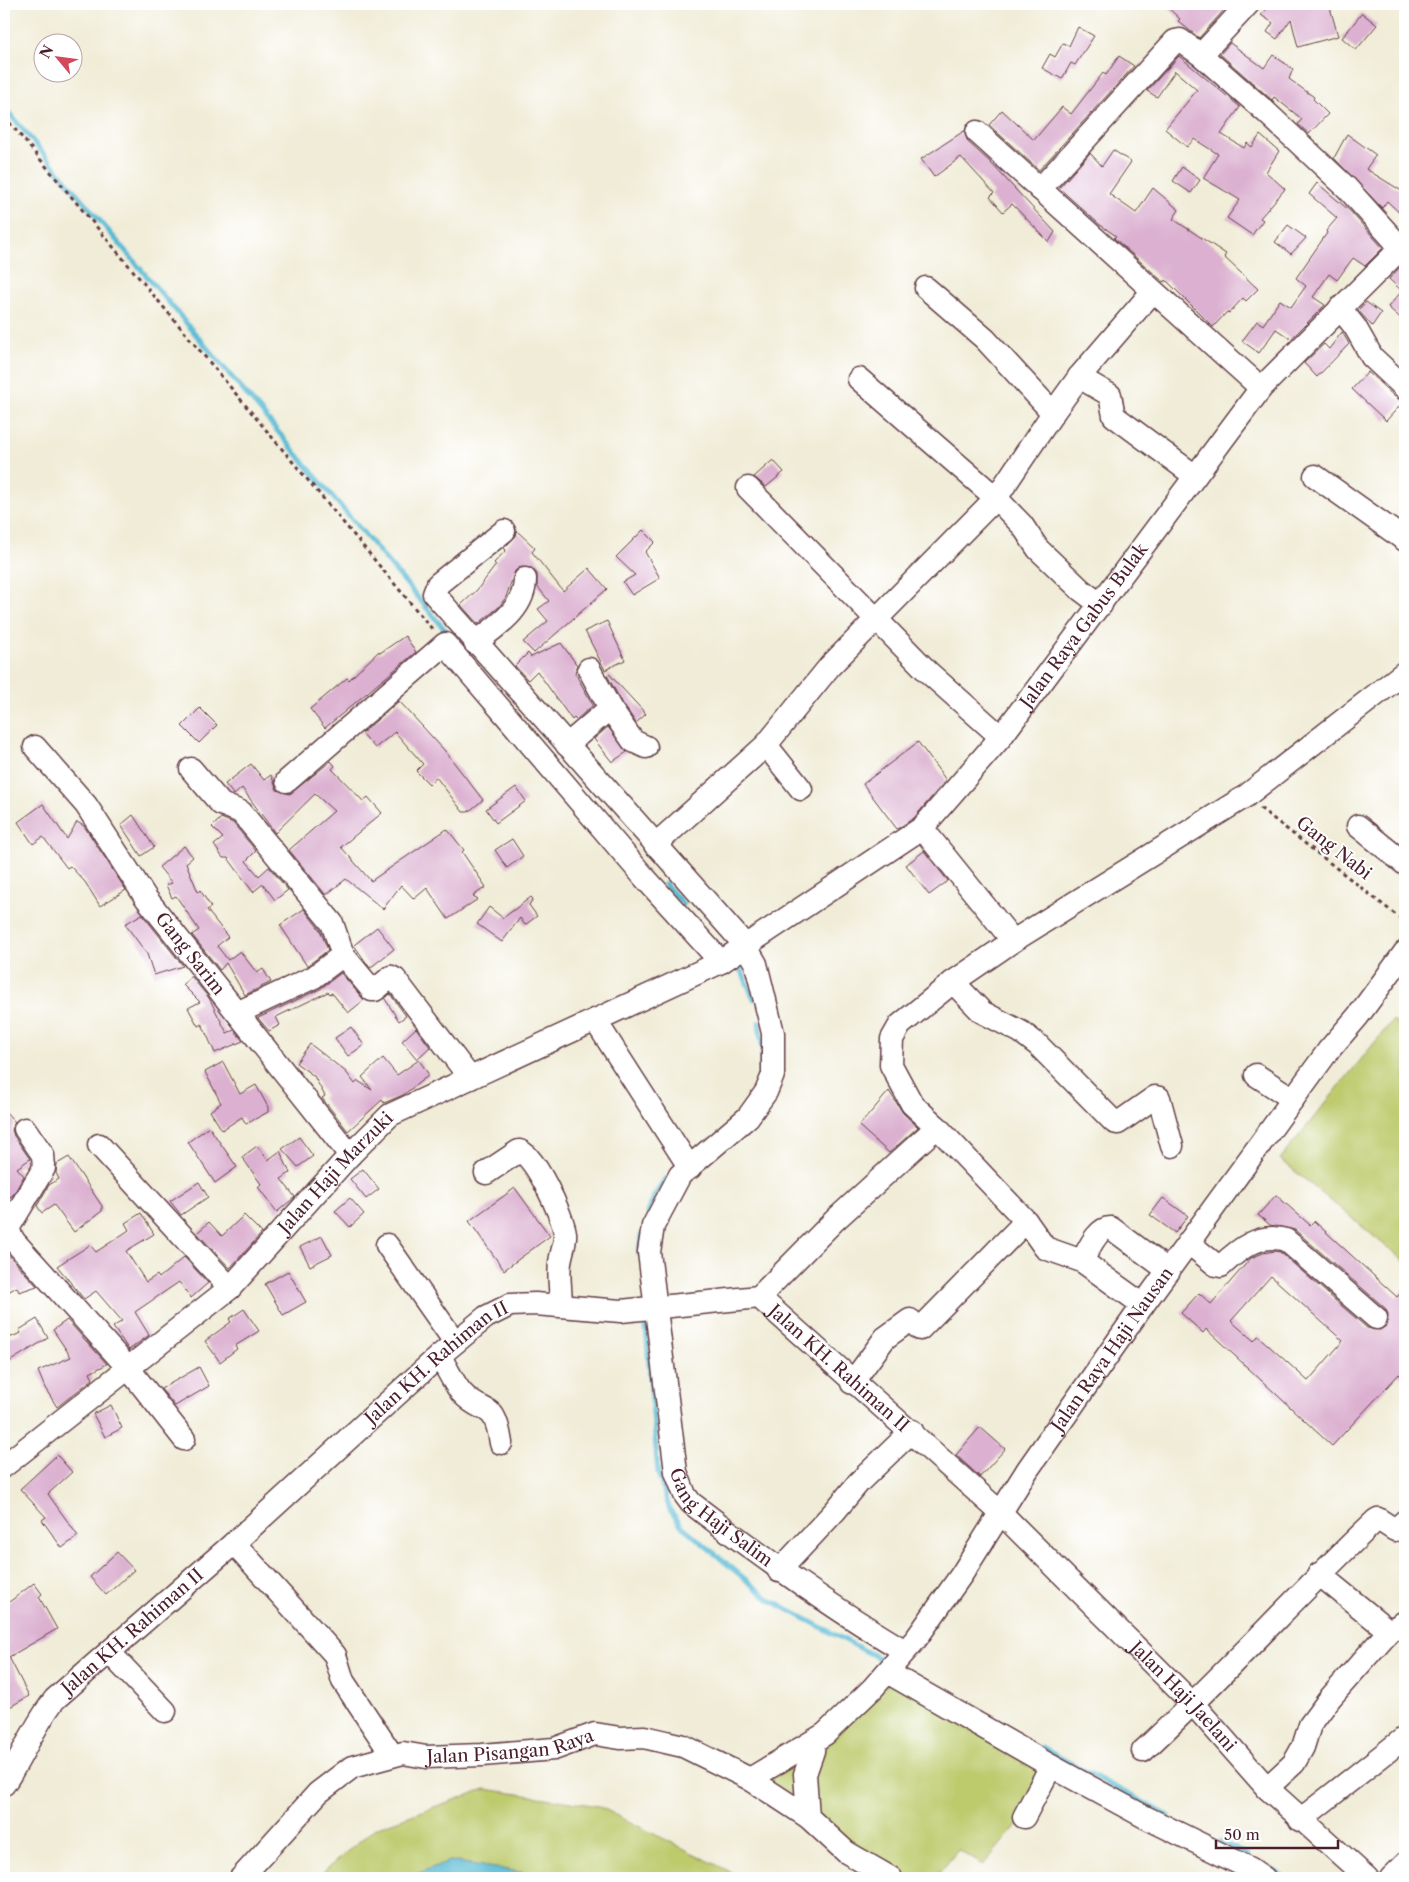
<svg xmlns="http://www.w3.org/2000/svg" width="1409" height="1882" viewBox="0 0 1409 1882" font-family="'Libre Caslon Text',serif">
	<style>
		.green { fill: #bdcb6d; stroke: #84754c }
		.water { fill: #56bad4; stroke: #506c80 }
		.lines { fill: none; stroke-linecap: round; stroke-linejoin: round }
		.stream { stroke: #56bad4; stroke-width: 5 }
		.building { fill: #dbb0d0; fill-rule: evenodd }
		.minor-casing { stroke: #633e45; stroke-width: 25 }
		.path { stroke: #633e45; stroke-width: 3; stroke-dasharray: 4 4; stroke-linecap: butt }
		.minor { stroke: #fff; stroke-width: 22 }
		.labels { text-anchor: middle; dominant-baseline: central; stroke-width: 4; stroke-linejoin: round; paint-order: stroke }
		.street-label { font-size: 18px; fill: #4a1f2b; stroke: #fff }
	</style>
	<rect width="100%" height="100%" fill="#fff"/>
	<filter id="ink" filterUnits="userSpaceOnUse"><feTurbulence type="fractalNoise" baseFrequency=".02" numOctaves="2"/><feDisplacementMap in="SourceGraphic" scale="10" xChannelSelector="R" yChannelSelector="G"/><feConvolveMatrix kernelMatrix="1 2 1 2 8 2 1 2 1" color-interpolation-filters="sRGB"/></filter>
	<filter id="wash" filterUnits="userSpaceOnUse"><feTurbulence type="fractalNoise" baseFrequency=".0096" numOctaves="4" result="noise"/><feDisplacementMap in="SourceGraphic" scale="20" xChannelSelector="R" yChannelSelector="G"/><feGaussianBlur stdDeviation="1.12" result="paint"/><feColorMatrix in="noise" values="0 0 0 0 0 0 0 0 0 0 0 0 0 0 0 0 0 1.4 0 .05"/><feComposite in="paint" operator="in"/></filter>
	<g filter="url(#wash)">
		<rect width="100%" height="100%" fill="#f0ecd7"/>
		<path class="green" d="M1393,1020L1405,1030V1262L1280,1159Z
			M887,1672L1051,1766L1024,1817L983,1865L958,1850L935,1878H891L768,1792L764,1771Z
			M485,1789L598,1806L743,1878H560L450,1861L406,1878H316L375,1828Z"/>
		<path class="water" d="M449,1861L560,1878H406Z"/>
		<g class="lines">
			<path class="stream" d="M4,107L452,638
				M665,884L683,904
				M733,961L743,974L754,999
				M759,1022L762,1046
				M760,1080L762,1054
				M648,1213L654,1196L666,1179
				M639,1254L641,1236
				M645,1315L658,1473L670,1510L682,1526L770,1600L888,1663
				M1042,1748L1169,1816
				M1221,1842L1247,1855
				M1265,1866L1286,1878"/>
		</g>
		<g id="blocks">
			<path class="building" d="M1164,4H1217L1224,10L1199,38L1178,21L1180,19Z
				M1269,4H1329L1338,36L1298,47L1291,19L1277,39L1267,32L1273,23L1261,15Z
				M1362,13L1377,25L1356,50L1342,38Z
				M1078,27L1094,36L1075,65L1071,63L1062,79L1042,68L1050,54L1055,57L1063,43L1069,46Z
				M1230,43L1264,68L1273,55L1293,69L1289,79L1314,97L1313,99L1328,114L1309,134L1298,124L1302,119L1274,97L1272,100L1220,54Z
				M1119,56L1134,66L1039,170L989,125L1002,110L1034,140L1062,107L1071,114L1103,73L1106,75Z
				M1179,56L1240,107L1221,134L1244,148L1247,143L1252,147L1260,135L1279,151L1266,172L1285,189L1260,218L1263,220L1252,235L1227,218L1240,200L1203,178L1218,154L1194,139L1187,147L1165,129L1197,90L1175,71L1157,97L1147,91Z
				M964,131L968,142L990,162L1055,232L1049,242L1012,204L1003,212L990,197L994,193L961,157L934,177L921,159Z
				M1347,134L1376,155L1366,169L1405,193V218L1387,201L1382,208L1334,158Z
				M1113,150L1131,162L1109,194L1136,213L1153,188L1179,210L1173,219L1226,254L1224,257L1258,289L1246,301L1243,298L1229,313L1227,312L1213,327L1166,280L1165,282L1160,279L1114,238L1116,236L1099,224L1059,188L1090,153L1102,166Z
				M1182,167L1200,180L1191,193L1173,181Z
				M1317,183L1349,210L1383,248L1365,266L1353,258L1337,280L1329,274L1313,297L1325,305L1291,339L1276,329L1259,353L1242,341L1257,321L1263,325L1280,300L1291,307L1306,286L1296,278L1327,233L1326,231L1337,218L1309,194Z
				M1288,225L1306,238L1291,254L1275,242Z
				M1403,264L1405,266V322L1388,307L1402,291L1389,279Z
				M1366,302L1381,313L1372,326L1358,310Z
				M1342,332L1349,344L1317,377L1304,363L1324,344L1329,349Z
				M1368,372L1396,398L1404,401L1386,421L1352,389Z
				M773,460L784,472L766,487L754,477Z
				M643,530L655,542L645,552L660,578L632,595L623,582L635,575L616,557Z
				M517,531L535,548L532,552L563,591L589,568L607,589L534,653L523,642L548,621L538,609L549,601L537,586V574L532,568L520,567L515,571L506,597L499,607L478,624L461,605L477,590L496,565L494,563L506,550L504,548L516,536Z
				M607,621L625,660L605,670L585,631Z
				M405,636L416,652L325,728L310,709L347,678L349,680L379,651L380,653Z
				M561,643L577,665L575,673L593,705L576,720L574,718L572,720L537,671L528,680L515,666L528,653L531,657Z
				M609,674L646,714L636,723L621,701L607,675Z
				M399,701L445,751L483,800L468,812H463L436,777L429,784L416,771L423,764L395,732L375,748L362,733Z
				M200,708L217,725L199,743L182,726Z
				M608,727L627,752L612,762L594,739Z
				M918,742L946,780L914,818L897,829L863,784Z
				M331,761L335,766L332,769L363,801L368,797L382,813L341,847L371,881L447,829L464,850L462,852L486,887L473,896L478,899L448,919L427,888L414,899L401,885L383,909L346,879L326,895L289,850L334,811L315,794L275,833L242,788L234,795L225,784L251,764L264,780L271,775L277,790L290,794Z
				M516,787L526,801L496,823L486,809Z
				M43,804L67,839L77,822L84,826L126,890L100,906L85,882L70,866L67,868L43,837L33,844L18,822Z
				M133,815L154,847L141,856L121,825Z
				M221,818L233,823L256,851L246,861L259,876L269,867L288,890L275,900L263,884L253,892L228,858H223L214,845L223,838L212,827Z
				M512,839L523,856L507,868L495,850Z
				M184,846L193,857L186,863L198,892L200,890L211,907L207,910L228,937L217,946L228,960L240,951L257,973L263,969L271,982L245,995L226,963L220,970L192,935L199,930L176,896L172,898L166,885L172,883L159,867Z
				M924,851L948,881L929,895L906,865Z
				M531,897L533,899L529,905L537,916L525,925L520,918L502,942L477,924L489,907L503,918Z
				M304,909L320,930L328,950L307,966L280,925Z
				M142,914L183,966L154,975L147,954L125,924Z
				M377,927L394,949L370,968L354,945Z
				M341,973L364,1000L348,1013L332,993L330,994L328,992L276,1017L280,1025L269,1031L258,1018L320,989Z
				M191,976L209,998L227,1033L234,1030L243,1041L215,1053L202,1024L198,1026L188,1008L200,1002L183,985Z
				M390,994L406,1016L399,1021L385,999Z
				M351,1027L364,1045L348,1056L335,1038Z
				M416,1028L430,1047L417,1059L402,1041Z
				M310,1044L346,1072L355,1084L358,1081L372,1090L362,1077L383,1058L397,1075L419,1060L429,1075L403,1095L384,1103L382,1100L348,1131L322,1098L325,1096L314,1076L296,1063Z
				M223,1062L240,1094L256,1085L268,1107V1112L246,1124L242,1117L222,1130L210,1111L221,1103L205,1072Z
				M889,1091L903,1113L918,1127L889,1153L859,1126Z
				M4,1110L15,1122L12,1130L14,1136L30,1159L17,1168L24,1176L13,1195L4,1201Z
				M209,1127L237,1167L215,1183L188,1142Z
				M299,1137L313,1156L298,1167L282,1149Z
				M257,1146L268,1160L280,1151L290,1173L281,1179L295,1197L277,1212L258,1187L261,1184L242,1157Z
				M69,1157L102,1206V1211L74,1232L54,1205L42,1213L37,1206L49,1185L59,1179L56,1173L57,1164Z
				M363,1169L379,1189L366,1199L350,1179Z
				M199,1182L208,1197L181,1215L170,1201Z
				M515,1188L550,1236L504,1270L469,1221Z
				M1276,1195L1310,1225L1314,1221L1397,1297L1405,1288V1380L1399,1374L1332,1446L1206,1329L1203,1333L1181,1313L1199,1293L1211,1304L1251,1258L1263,1253L1275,1251L1280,1252L1367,1328L1380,1330L1386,1326L1388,1314L1385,1308L1295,1230L1270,1225L1258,1215ZM1271,1276L1343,1341L1308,1381L1258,1336L1254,1341L1231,1321Z
				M350,1198L364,1214L350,1227L335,1211Z
				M1163,1198L1188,1216L1175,1233L1150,1215Z
				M141,1213L154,1234L126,1251L146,1282L157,1275L159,1278L184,1257L208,1283L191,1298L179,1282L135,1312L149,1335L129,1350L113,1327L122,1321L96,1291L84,1299L57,1266L90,1245L96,1252L129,1230L125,1223Z
				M244,1215L262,1233L230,1268L197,1233L209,1222L222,1236Z
				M322,1236L332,1255L310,1266L300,1247Z
				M4,1249V1250L37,1286L19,1292L17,1287L4,1294Z
				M288,1271L306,1302L283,1315L265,1284Z
				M244,1309L259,1331L235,1346L237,1349L220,1362L205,1341L231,1322L229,1319Z
				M37,1319L48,1338L4,1365V1340L21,1333L19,1330Z
				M67,1320L107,1364L90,1373L93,1379L57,1407L45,1388L38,1371L71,1357L53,1330Z
				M199,1367L209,1386L175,1406L161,1389Z
				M111,1405L122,1428L105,1437L93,1414Z
				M980,1427L1005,1449L980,1477L956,1455Z
				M57,1455L72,1472L48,1494L78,1536L62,1548L42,1520L46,1517L20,1489Z
				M117,1552L134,1570L106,1595L90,1577Z
				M34,1583L42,1594L39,1597L57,1629L9,1657L29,1696L8,1708L4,1700V1606Z"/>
		</g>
	</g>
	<g filter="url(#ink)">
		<use href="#blocks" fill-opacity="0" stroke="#633e45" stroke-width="1"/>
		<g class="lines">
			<g class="minor-casing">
				<g id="minor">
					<path d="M1201,55L1248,4"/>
					<path d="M977,132L1261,388"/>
					<path d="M1040,189L1175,41L1180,40L1201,55L1266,112L1347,188L1401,248"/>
					<path d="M1340,308L1355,327L1372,357L1405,388"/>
					<path d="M1079,377L1110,395L1114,416L1195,476"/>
					<path d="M859,379L996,498L1022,525L1038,549L1081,590L1101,605"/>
					<path d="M1053,413L1079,377L1153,291"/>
					<path d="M1315,476L1405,540"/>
					<path d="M748,488L928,672L1001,737"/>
					<path id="s1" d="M504,531L438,584L434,594L745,945L756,964L773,1033V1075L766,1092L748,1117L680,1175L653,1226L649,1252L676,1472L685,1495L691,1503C760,1556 830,1607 905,1651"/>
					<path d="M475,643C497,626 525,609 525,579"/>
					<path d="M610,708L633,741L646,747"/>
					<path d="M567,745L610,708L589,669"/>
					<path d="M766,745L801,789"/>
					<path id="s2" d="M35,747L86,805L146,898L350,1155"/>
					<path d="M191,769L221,804L241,812L332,923L343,955"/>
					<path d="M287,781L445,644L644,877L721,962"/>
					<path d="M1358,826L1405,864"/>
					<path d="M922,828L1013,941"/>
					<path d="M655,845L766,745L830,666L996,498L1053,413L985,339L926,288"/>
					<path d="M953,982L982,1012L1021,1032L1038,1045L1114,1122L1118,1123L1155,1097L1159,1098L1172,1146"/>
					<path d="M239,1012L314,977L343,955L372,990H375L391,977L395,979L470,1078"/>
					<path d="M595,1020L690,1168"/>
					<path d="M1256,1075L1293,1099"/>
					<path d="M25,1129L43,1155L44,1168L10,1225L9,1232L14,1241L129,1369L184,1439"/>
					<path d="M99,1145L230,1288"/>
					<path d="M486,1173L519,1151C534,1153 563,1217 565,1233C566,1244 561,1252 560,1263C558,1276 561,1292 561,1305"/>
					<path d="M1190,1244L1216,1265L1221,1266C1239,1249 1260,1232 1286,1240L1376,1318"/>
					<path d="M387,1245L455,1342"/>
					<path d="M1082,1261C1088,1251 1097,1227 1111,1228L1169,1271"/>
					<path d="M759,1297L835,1220L937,1127"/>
					<path d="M1143,1305L1082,1261L1045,1248L1026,1221L937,1127L912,1104L891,1065L892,1039L900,1025L953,982L1013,941L1246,796L1405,672"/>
					<path d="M439,1356C447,1367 452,1381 461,1392C484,1418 494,1397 501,1443"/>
					<path d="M852,1383L885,1338L910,1320L920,1329L1026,1221"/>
					<path id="s3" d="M4,1466L230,1288L350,1155L390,1115L721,962L922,828L1001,737L1261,388L1405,244"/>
					<path d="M234,1543L335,1655L343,1681L392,1755"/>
					<path d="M779,1571L835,1511L859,1482L912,1431"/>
					<path d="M1319,1574L1389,1631"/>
					<path d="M109,1652L165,1711"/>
					<path d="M887,1672L1051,1766L1145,1817L1251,1869L1264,1878"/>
					<path d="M814,1741L813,1751L805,1774L808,1817L846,1852L891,1878"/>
					<path d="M1143,1751C1223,1677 1296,1596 1375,1521L1378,1519L1395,1530L1405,1521"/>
					<path id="s4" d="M750,1779L825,1734L872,1689L916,1639L962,1574L1028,1469L1143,1305L1328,1051L1358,1016L1405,952"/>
					<path id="s5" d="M4,1784C23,1756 34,1725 55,1699L234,1543L439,1356L486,1317L510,1305L535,1304L621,1311L759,1297L1001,1513L1193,1704L1267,1788L1367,1878"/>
					<path d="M1267,1788L1294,1763L1303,1747L1310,1725L1331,1697L1389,1631L1405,1622"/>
					<path d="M1024,1817L1051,1766"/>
					<path d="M1300,1820L1403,1739"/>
					<path id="s6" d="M241,1878L318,1793L352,1767L403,1753L426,1757L482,1755L554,1749L595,1734L620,1738L644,1737L683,1746L750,1779L808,1817"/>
					<path d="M1391,1878L1405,1864"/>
				</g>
			</g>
			<path class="path" d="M4,116L433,630
				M1260,808L1405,922"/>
			<use href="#minor" class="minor"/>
		</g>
	</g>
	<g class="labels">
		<g class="street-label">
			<text stroke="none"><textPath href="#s3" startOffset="1389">Jalan Raya Gabus Bulak</textPath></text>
			<text transform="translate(1334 848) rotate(38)">Gang Nabi</text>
			<text stroke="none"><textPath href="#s2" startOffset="259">Gang Sarim</textPath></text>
			<text stroke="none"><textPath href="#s3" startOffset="444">Jalan Haji Marzuki</textPath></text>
			<text stroke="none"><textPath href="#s4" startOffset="569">Jalan Raya Haji Nausan</textPath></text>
			<text stroke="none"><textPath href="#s5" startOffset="608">Jalan KH. Rahiman II</textPath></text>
			<text stroke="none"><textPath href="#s5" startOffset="1059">Jalan KH. Rahiman II</textPath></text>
			<text stroke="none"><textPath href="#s1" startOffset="1209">Gang Haji Salim</textPath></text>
			<text stroke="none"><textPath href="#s5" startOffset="202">Jalan KH. Rahiman II</textPath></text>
			<text stroke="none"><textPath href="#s5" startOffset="1535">Jalan Haji Jaelani</textPath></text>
			<text stroke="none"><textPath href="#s6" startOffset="319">Jalan Pisangan Raya</textPath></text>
		</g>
	</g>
	<rect width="1409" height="1882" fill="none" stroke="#fff" stroke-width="20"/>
	<g transform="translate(58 58) rotate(299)"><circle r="24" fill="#ffffff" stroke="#b7a5aa"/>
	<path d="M0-4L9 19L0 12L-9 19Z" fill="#d1495b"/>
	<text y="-8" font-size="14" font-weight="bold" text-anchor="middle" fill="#4a1f2b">N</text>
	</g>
	<path d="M1216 1840v8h122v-8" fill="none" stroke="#4a1f2b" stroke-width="2.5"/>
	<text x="1224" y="1840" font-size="15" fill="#4a1f2b" stroke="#ffffff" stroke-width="4" paint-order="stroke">50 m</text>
</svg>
